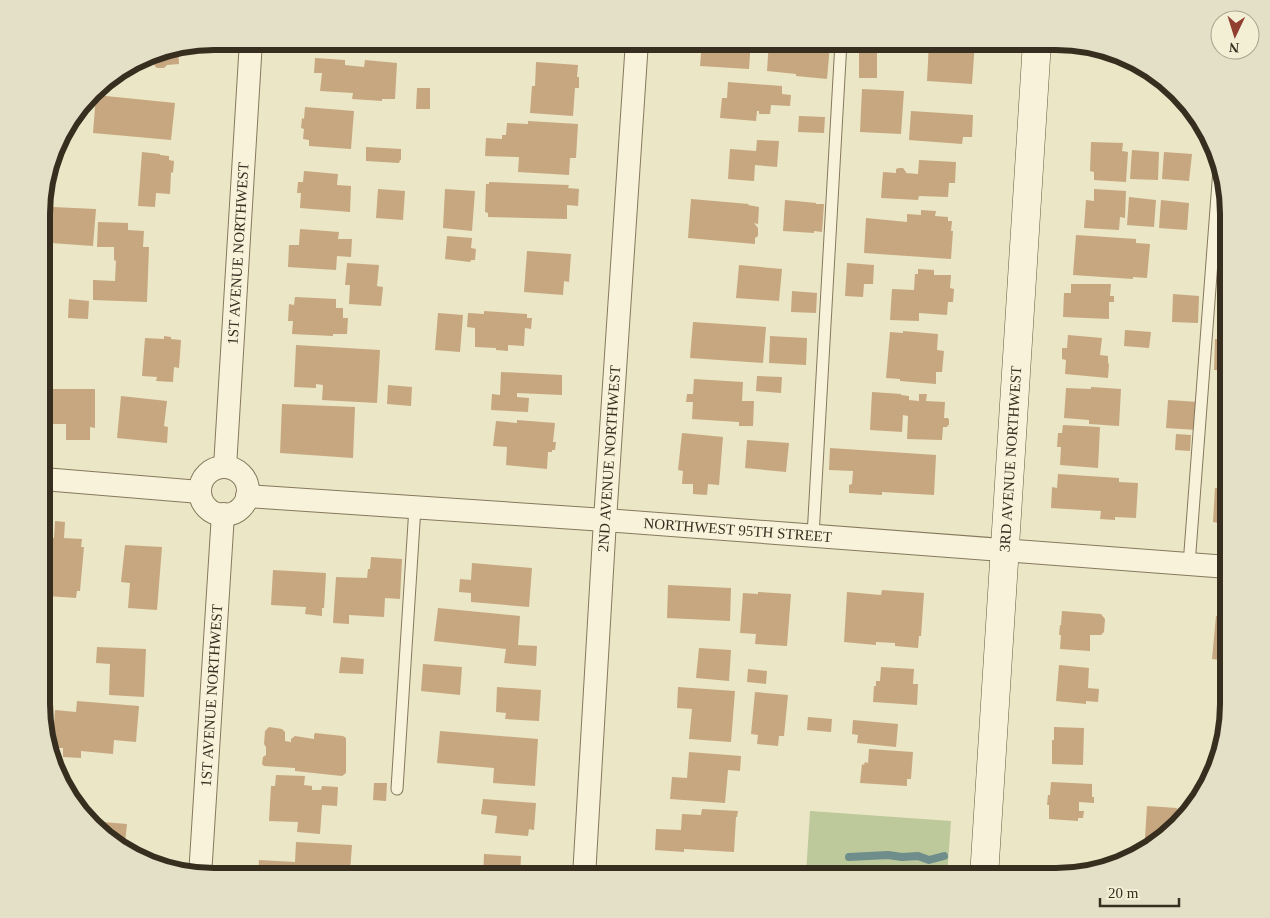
<svg xmlns="http://www.w3.org/2000/svg" width="1270" height="918" viewBox="0 0 1270 918" font-family="'Times New Roman',serif">
	<style>
		.green { fill: #bdc99b }
		.lines { fill: none; stroke-linecap: round; stroke-linejoin: round }
		.stream { stroke: #6f8d8a; stroke-width: 8 }
		.building { fill: #c7a77f }
		.lane-casing { stroke: #86785d; stroke-width: 13 }
		.street-casing { stroke: #86785d; stroke-width: 24 }
		.secondary-casing { stroke: #685a40; stroke-width: 29 }
		.lane { stroke: #f7f2d9; stroke-width: 11 }
		.street { stroke: #f7f2d9; stroke-width: 22 }
		.secondary { stroke: #f7f2d9; stroke-width: 28 }
		.labels { text-anchor: middle; dominant-baseline: central; stroke-width: 5; stroke-linejoin: round; paint-order: stroke }
		.street-label { font-size: 15px; fill: #372e20; stroke: #f3efd5 }
		.rim { fill: none; stroke: #372e20; stroke-width: 6 }
	</style>
	<rect width="100%" height="100%" fill="#ebe6c6"/>
	<path class="green" d="M810,811L951,821L947,877H830L806,875Z"/>
	<g class="lines">
		<path class="stream" d="M849,857L888,855L902,857L918,856L929,860L944,856"/>
	</g>
	<path class="building" d="M530,41H548L547,51L530,50Z
		M702,41H751L749,69L700,66Z
		M769,41H789L830,45L827,79L796,76V74L767,71Z
		M929,42H975L972,84L927,81Z
		M178,48L179,64L167,65L164,68H157L152,63L144,62L132,74L126,68L148,54Z
		M859,51H877V78H859Z
		M315,58L345,60V65L364,67L365,60L397,63L395,99H382V101L352,99L353,93L320,91L322,73H314Z
		M536,62L578,65L577,77H579V88H575L573,116L530,113L532,86H535Z
		M728,82L782,86V94L791,95L790,106L771,105L770,114H759V111H757L756,121L720,118L722,98H727Z
		M417,88H430V109H416Z
		M862,89L904,91L901,134L860,132Z
		M96,95L175,103L171,140L93,133Z
		M305,107L354,111L351,149L309,146V140L303,139L304,129L301,128L302,118L304,119Z
		M911,111L973,115L972,137H963L962,144L909,140Z
		M799,116L825,117L824,133L798,132Z
		M528,121L578,124L576,158H570L569,175L518,172L519,157L485,156L486,138L502,139V135H506L507,123L528,124Z
		M757,140L779,141L777,167L755,165L754,181L728,179L730,149L756,151Z
		M1091,142L1123,143L1122,151L1128,152L1126,182L1094,180V172L1090,171Z
		M366,147L401,149V160H400L399,163L366,161Z
		M1132,150L1159,152L1158,180L1130,179Z
		M142,152L160,154V155L169,156V160L174,161L173,173L171,172L170,194L156,193L155,207L138,206Z
		M1164,152L1192,154L1189,181L1162,179Z
		M919,160L956,162L955,183H949L948,197L919,196L918,200L881,198L883,172L896,173V169L899,168H903L906,172V173L918,174Z
		M304,171L338,174L337,185L351,186L350,212L300,208L301,193H297L298,182H303Z
		M489,182L569,185L568,188L579,189L578,206L567,205V219L488,217V213L485,212L486,184H489Z
		M378,189L405,191L403,220L376,218Z
		M445,189L475,191L472,231L443,228Z
		M1094,189L1126,191L1125,218L1120,217L1119,230L1084,228L1086,200L1094,201Z
		M1129,197L1156,200L1154,227L1127,225Z
		M691,199L749,204L748,205L759,207L758,224L754,223L758,228V236L755,238V244L688,238Z
		M785,200L816,203V204H824L822,232L814,231V233L783,231Z
		M1161,200L1189,203L1187,230L1159,228Z
		M53,207L96,209L93,246L51,243Z
		M921,210L936,211L935,216L948,217V221H952L951,231H953L951,259L864,253L866,218L907,222V214L921,215Z
		M98,222L128,223V230L144,231L143,247H149L147,302L93,300V280L115,281L116,261L114,260V247H97Z
		M300,229L339,232L338,239H352L351,257L337,256L336,270L288,267L289,245H299Z
		M1076,235L1136,239V243L1150,244L1147,278L1133,277V279L1073,275Z
		M447,236L472,238L471,248L476,249L475,260H471L470,262L445,259Z
		M1224,243L1228,244V273L1221,272Z
		M527,251L571,254L569,282L564,281L563,295L524,292Z
		M347,263L379,265L377,286L383,287L381,306L349,304L350,285H345Z
		M847,263L874,265L873,284H864L863,297L845,296Z
		M739,265L782,269L779,301L736,298Z
		M918,269L934,270V275H951L950,288L954,289L953,302H948L947,315L919,313V321L890,320L892,289L914,290L915,274H918Z
		M1071,284H1111L1110,296H1114V302H1109V319L1063,317L1064,293H1071Z
		M792,291L817,293L816,313L791,312Z
		M1173,294L1199,296L1198,323L1172,322Z
		M295,297L336,299V308H343V318H348L347,334H333V336L292,334L293,321H288L289,304L294,305Z
		M69,299L89,301L88,319L68,318Z
		M484,311L527,314V318H532L531,329L525,328L524,346L508,345V351L496,350V348L475,347V328L467,327L468,313L484,314Z
		M438,313L463,315L460,352L435,350Z
		M693,322L766,327L763,363L690,358Z
		M1125,330L1151,332L1149,348L1124,346Z
		M903,331L938,334L937,350L944,351L942,372H936V384L900,381V379L886,378L890,332L903,333Z
		M1068,335L1102,338L1100,355L1108,356V363L1109,364L1108,378L1065,374L1066,360L1062,359V348H1067Z
		M164,336L171,337V339L181,340L179,368L174,367L173,382L156,381L157,377L142,376L145,338L164,339Z
		M770,336L807,338L806,365L769,363Z
		M1215,339L1228,340V370H1214Z
		M296,345L380,350L377,403L322,400L323,385L316,384V388L294,387Z
		M501,372L562,375V395L517,393V397L529,398L528,412L491,410L492,394L500,395Z
		M757,376L782,377L781,393L756,391Z
		M694,379L743,382L742,401H754L753,426H739V422L692,419L693,402H686L687,394H693Z
		M388,385L412,387L411,406L387,404Z
		M1091,387L1121,389L1119,426L1089,424V420L1064,418L1066,388L1091,389Z
		M46,389H95V428L90,427V440H66V424H46Z
		M872,392L901,394V395L909,396V400L919,401V394H927L926,401L945,402L944,418H948L949,420V425H948L947,427H943L942,440L907,439L908,416L903,415L902,432L870,430Z
		M121,396L167,401L164,426L168,427L167,443L117,438Z
		M1168,400L1199,402L1197,430L1166,428Z
		M282,404L355,407L353,458L280,453Z
		M517,420L555,423L553,442H556L555,450H552V452H548L547,469L506,465L507,447L493,446L496,421L517,423Z
		M1063,425L1100,427L1098,468L1060,465L1061,447H1057L1058,433H1062Z
		M682,433L723,437L719,485L708,484L707,495L693,494V484H682L683,471L678,470Z
		M1176,434L1191,435L1190,451L1175,450Z
		M747,440L789,443L786,472L745,468Z
		M830,448L936,455L934,495L882,492V495L849,493V485L852,484L853,471L829,470Z
		M1058,474L1119,478V482L1138,483L1136,518L1115,517V520L1100,519L1101,511L1051,508L1052,487L1057,488Z
		M1215,488H1228V532L1221,531V527H1219V523L1213,522Z
		M55,521L65,522L64,538L82,539L81,547H84L80,591H77L76,598L47,596L48,589H43V537L54,538Z
		M125,545L162,547L157,610L128,608L130,583L121,582Z
		M371,557L402,559L400,599L385,598L384,617L349,615V624L333,623L336,577L367,578L368,569H370Z
		M472,563L532,568L529,607L471,602V593L459,592L460,579L471,580Z
		M273,570L326,573L324,608H322V616L305,614L306,607L271,605Z
		M668,585L731,588L730,621L667,618Z
		M882,590L924,593L921,636H919L918,648L895,646V643L876,642V645L844,642L847,592L881,595Z
		M758,592L791,594L787,646L755,644L756,634L740,633L743,593L758,594Z
		M438,608L520,616L518,645L537,646L536,666L504,663L506,649L434,641Z
		M1062,611L1101,614L1105,619L1104,632L1101,635H1090V651L1060,649L1061,635H1059L1060,625H1061Z
		M1216,616L1228,617V661L1212,659Z
		M97,647L146,649L144,697L109,695L110,664L96,663Z
		M699,648L731,650L729,681L696,678Z
		M341,657L364,659L363,674L339,673Z
		M423,664L462,667L460,695L421,691Z
		M1059,665L1089,668L1088,688L1099,689L1098,702L1086,701V704L1056,701Z
		M881,667L914,669L913,684H918L917,705L873,702L874,686H876V681H880Z
		M748,669L767,671L766,684L747,682Z
		M497,687L541,690L539,721L505,719L506,713L496,712Z
		M678,687L735,691L731,742L689,739L692,709L677,708Z
		M755,692L788,695L784,736H779L778,746L757,744L758,735L751,734Z
		M77,701L139,706L136,742L114,740L113,754L81,751V758L63,757V748H52L55,710L76,712Z
		M808,717L832,719L831,732L807,730Z
		M853,720L898,724L896,747L857,743L858,735L852,734Z
		M269,727L282,729L285,732V741L291,742V739L295,736L314,739V735L315,733L343,736L346,738V773L342,776L295,771V768L264,766L262,764L263,757L266,755V747L264,744L265,731Z
		M1054,727L1084,728L1083,765L1052,764V740H1054Z
		M440,731L538,739L535,786L493,783L494,768L437,763Z
		M869,749L913,752L911,779H907V786L860,783L862,764L864,765L865,762L868,763Z
		M689,752L741,756L740,771L728,770L725,803L670,799L672,777L687,778Z
		M276,775L305,776L304,785L312,786V790H321L322,786L338,787L337,806L322,805L320,834L297,832L298,822L269,821L271,786H275Z
		M1051,782L1092,784V797H1094V803L1079,802V811H1084L1083,818H1078V821L1049,819V805H1047L1048,795H1050Z
		M374,783H387L386,801L373,800Z
		M483,799L536,803L534,830L529,829L528,836L495,833L497,816L481,814Z
		M1147,806L1177,808L1176,823L1157,839L1145,838Z
		M702,809L738,811L737,817H736L734,852L684,849V852L655,850L656,829L681,830L682,814L701,815Z
		M91,821L127,824L125,843L130,844L129,853L108,841Z
		M296,842L352,845L350,872H358V876H258L259,860L295,862Z
		M484,854L521,856L520,877H483Z
		M682,865L699,866L698,877H651L652,866L681,868Z
		M1045,865L1081,867V871L1057,877H1040V872H1045Z"/>
	<g class="lines">
		<g class="lane-casing">
			<path id="lane" d="M813,536L841,42
				M1189,565L1219,169
				M397,789L415,507"/>
		</g>
		<g class="street-casing">
			<g id="street">
				<path id="s1" d="M225,467L251,41"/>
				<circle cx="224" cy="491" r="24"/>
				<path d="M43,479L200,492"/>
				<path id="s2" d="M247,496L605,520L1228,567"/>
				<path id="s3" d="M200,876L223,514"/>
				<path id="s4" d="M584,877L605,520L637,41"/>
			</g>
		</g>
		<g class="secondary-casing">
			<g id="secondary">
				<path id="s5" d="M984,877L1037,42"/>
			</g>
		</g>
		<use href="#lane" class="lane"/>
		<use href="#street" class="street"/>
		<use href="#secondary" class="secondary"/>
	</g>
	<g class="labels">
		<g class="street-label">
			<text stroke="none"><textPath href="#s1" startOffset="214">1ST AVENUE NORTHWEST</textPath></text>
			<text stroke="none"><textPath href="#s4" startOffset="419">2ND AVENUE NORTHWEST</textPath></text>
			<text stroke="none"><textPath href="#s5" startOffset="419">3RD AVENUE NORTHWEST</textPath></text>
			<text stroke="none"><textPath href="#s2" startOffset="492">NORTHWEST 95TH STREET</textPath></text>
			<text stroke="none"><textPath href="#s3" startOffset="181">1ST AVENUE NORTHWEST</textPath></text>
		</g>
	</g>
	<path d="M0 0H1270V918H0ZM214 50H1056A164 164 0 0 1 1220 214V704A164 164 0 0 1 1056 868H214A164 164 0 0 1 50 704V214A164 164 0 0 1 214 50Z" fill="#e4e0c7" fill-rule="evenodd"/>
	<path class="rim" d="M214 50H1056A164 164 0 0 1 1220 214V704A164 164 0 0 1 1056 868H214A164 164 0 0 1 50 704V214A164 164 0 0 1 214 50Z"/>
	<g transform="translate(1235 35) rotate(184)"><circle r="24" fill="#f3efd5" stroke="#a8a28d"/>
	<path d="M0-4L9 19L0 12L-9 19Z" fill="#913e31"/>
	<text y="-8" font-size="14" font-weight="bold" text-anchor="middle" fill="#372e20">N</text>
	</g>
	<path d="M1100 898v8h79v-8" fill="none" stroke="#372e20" stroke-width="2.5"/>
	<text x="1108" y="898" font-size="15" fill="#372e20" stroke="#f3efd5" stroke-width="4" paint-order="stroke">20 m</text>
</svg>
